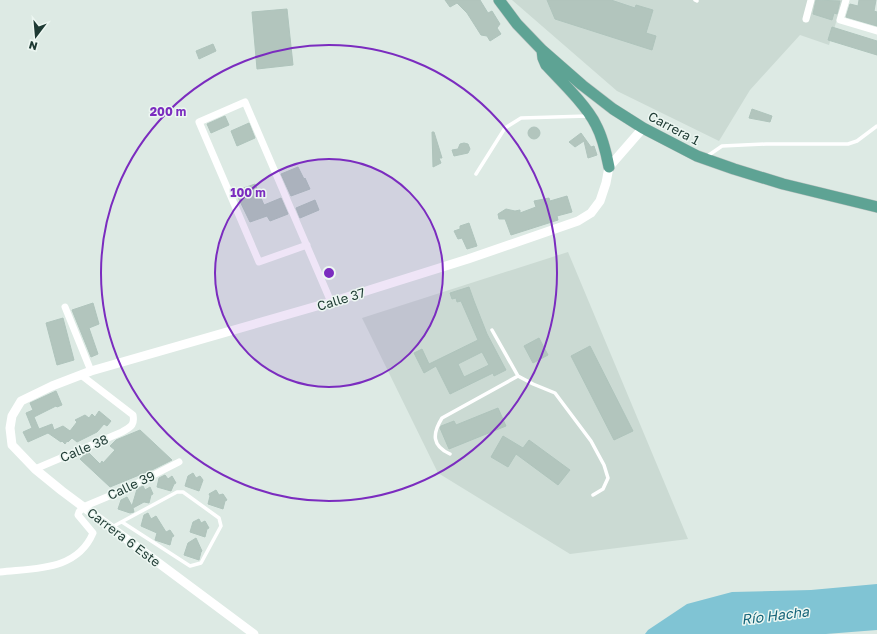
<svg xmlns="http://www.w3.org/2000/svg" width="877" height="634" viewBox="0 0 877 634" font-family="'Golos Text',sans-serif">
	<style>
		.built { fill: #cbdad3 }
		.water { fill: #80c4d4 }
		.building { fill: #b2c5bd; stroke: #afc4bc; fill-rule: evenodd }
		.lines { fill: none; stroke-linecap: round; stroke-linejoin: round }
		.primary-casing { stroke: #bcc4c2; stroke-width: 12 }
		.service { stroke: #fff; stroke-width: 3.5 }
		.minor { stroke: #fff; stroke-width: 7 }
		.tertiary { stroke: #fff; stroke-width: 9 }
		.primary { stroke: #5ea394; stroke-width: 11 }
		.ring { fill: none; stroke: #7b2cbf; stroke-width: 2 }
		.labels { text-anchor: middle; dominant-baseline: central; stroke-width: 3; stroke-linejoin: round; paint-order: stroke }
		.street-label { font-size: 13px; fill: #1e3a33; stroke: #edf7f2 }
		.water-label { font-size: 14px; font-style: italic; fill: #156479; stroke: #edf7f2 }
		.centre { fill: #7b2cbf; stroke: #edf7f2; stroke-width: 2 }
		.ring-label { font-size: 12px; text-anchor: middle; font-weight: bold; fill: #7b2cbf; stroke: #edf7f2; stroke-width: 3; stroke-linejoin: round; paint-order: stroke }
	</style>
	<rect width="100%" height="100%" fill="#ddeae4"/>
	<path class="built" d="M512,0H843L829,45L800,35L750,90L719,141L617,91Z
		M568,252L688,539L570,554L438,473L362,318Z"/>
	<path class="water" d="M877,584V630L826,634H645L648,630L687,604L732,592L811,590Z"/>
	<path class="building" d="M445,0H480L488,13L492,11L500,24L497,28L501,34L490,41L487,36L481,35L467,13L457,3L450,7Z
		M547,0H611L635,8L636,5L653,10L646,33L656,36L652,50L555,19Z
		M816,0L840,1L837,14L834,13L832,20L813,14Z
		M859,0H876L874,11L877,12V26L846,17L850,4L858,6Z
		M287,9L293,65L257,69L252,12Z
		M832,27L877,41V55L828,40Z
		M213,44L216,51L199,59L196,51Z
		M752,109L772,116L770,122L749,118Z
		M225,116L229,125L211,133L207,124Z
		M249,123L255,138L237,146L231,131Z
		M528 133a6 6 0 1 1 12 0a6 6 0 1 1-12 0Z
		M432,132H434L442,158H439L441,163L433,167Z
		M581,133L591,147L594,146L597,155L588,158L584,141L575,147L569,142Z
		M464,143L468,144L470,149L468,153L454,156L452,150L458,149L460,144Z
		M298,167L304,179L305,178L310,189L291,196L281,174Z
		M255,184L264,205L281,198L288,214L270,221L267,216L250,222L235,191Z
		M567,196L572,212L557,216L558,220L511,235L505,219H499L498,214L506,209L515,211L520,210V213L536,207L534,201L549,198L550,201Z
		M315,200L319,210L300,218L296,208Z
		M469,223L477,246L467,249L462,238L458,239L454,231L460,229V226Z
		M469,287L474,301L487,334L506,370L494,376L493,373L450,394L436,366L424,373L414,353L422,349L429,364L478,340L461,301L457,302L456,298L452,299L450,293ZM482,352L489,365L464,377L458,364Z
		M93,303L99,324L89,328L98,354L91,357L72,310Z
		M63,318L74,360L57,365L46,323Z
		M539,338L548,355L533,363L524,346Z
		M590,346L633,431L614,440L571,356Z
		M56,391L62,405L57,407L56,406L34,417L39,429L52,424L54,430L63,426L70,431L77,422L75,420L85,415L89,418L92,414L95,417L99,411L111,421L107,426L104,424L97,432L77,442L72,438L68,442L67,441L65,444L62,441L61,442L48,433L28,442L23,432L32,428L26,413L33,410L30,403Z
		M498,408L506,426L449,449L440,428L441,426L454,421L456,425Z
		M140,430L172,460L154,469L110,487L80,459L88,452L100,464L102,461L103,463L115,450L110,446L116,440Z
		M503,436L523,448L529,440L570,470L558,485L516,454L508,467L491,457Z
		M193,473L196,478L200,476L203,480L199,491L185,486L188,476Z
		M165,475L168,479L172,476L176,483L174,484L171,491L157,487L159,478Z
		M143,486L145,490L150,487L153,494L151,495L149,503L144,502L133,508L134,512L130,513L118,509L121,500L127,497L132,506L137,489Z
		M216,490L219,495L223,494L227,500L225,501L223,509L208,504L210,496L209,494Z
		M148,513L151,519L156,516L166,532L170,530L174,536L172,537L170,545L155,540L157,533L141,526L144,515Z
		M199,519L201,523L205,521L209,528L207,529L205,537L190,532L193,522Z
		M196,538L202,551L201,552L199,560L184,555L188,543Z"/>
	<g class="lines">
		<g class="primary-casing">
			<path id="primary" d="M499,0L517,24L542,50L582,85L613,109L643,128L697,156L734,169L783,184L877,207
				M542,50L543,58L546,65C561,81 587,106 596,125C603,138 606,152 609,167"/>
		</g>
		<path class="service" d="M695,0L697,1
			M706,157L722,146L766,144H848L857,141L877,126
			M476,174L505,128L521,118L588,116
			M492,330L518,376L533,384L555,393L591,441L604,465L608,478L603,489L593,495
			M450,454C432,446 432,434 442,418L518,376
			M112,527L177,492H183L219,518L221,526L201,563L190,566L122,522"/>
		<path class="minor" d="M846,0L840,20L877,31
			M806,19L811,0
			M307,245L259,262L199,122L245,102L331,302
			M65,307L91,371
			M35,469L122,432C130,427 135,426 133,415L81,375
			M0,572C35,568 77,571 93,533L78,515L79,512L83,507L126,489L179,462"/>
		<path class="tertiary" d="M254,634L62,491L35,469L12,445L10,428L12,416L21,401L52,386L91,371L331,302L468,259L578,221L591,213L600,201L606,183L609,167L643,128"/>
		<use href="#primary" class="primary"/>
	</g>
	<circle cx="329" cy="273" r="114" fill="#7b2cbf" fill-opacity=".12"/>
	<g class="ring">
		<circle cx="329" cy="273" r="114"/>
		<circle cx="329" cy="273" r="228"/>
	</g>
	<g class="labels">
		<g class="street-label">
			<text transform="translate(674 128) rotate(28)">Carrera 1</text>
			<text transform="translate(341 299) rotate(-17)">Calle 37</text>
			<text transform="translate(84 448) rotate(-23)">Calle 38</text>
			<text transform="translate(131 485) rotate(-25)">Calle 39</text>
			<text transform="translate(124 537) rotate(37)">Carrera 6 Este</text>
		</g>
		<g class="water-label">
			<text transform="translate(775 615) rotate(-7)">Río Hacha</text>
		</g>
	</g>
	<circle cx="329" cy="273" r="6" class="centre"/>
	<g class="ring-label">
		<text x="168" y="116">200 m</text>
		<text x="248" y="197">100 m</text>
	</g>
	<g transform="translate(36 36) rotate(196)" stroke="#edf7f2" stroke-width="3" paint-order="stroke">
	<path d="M0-3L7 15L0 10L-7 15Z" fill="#1e3a33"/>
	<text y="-6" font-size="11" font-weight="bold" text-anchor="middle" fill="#1e3a33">N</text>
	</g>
</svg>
